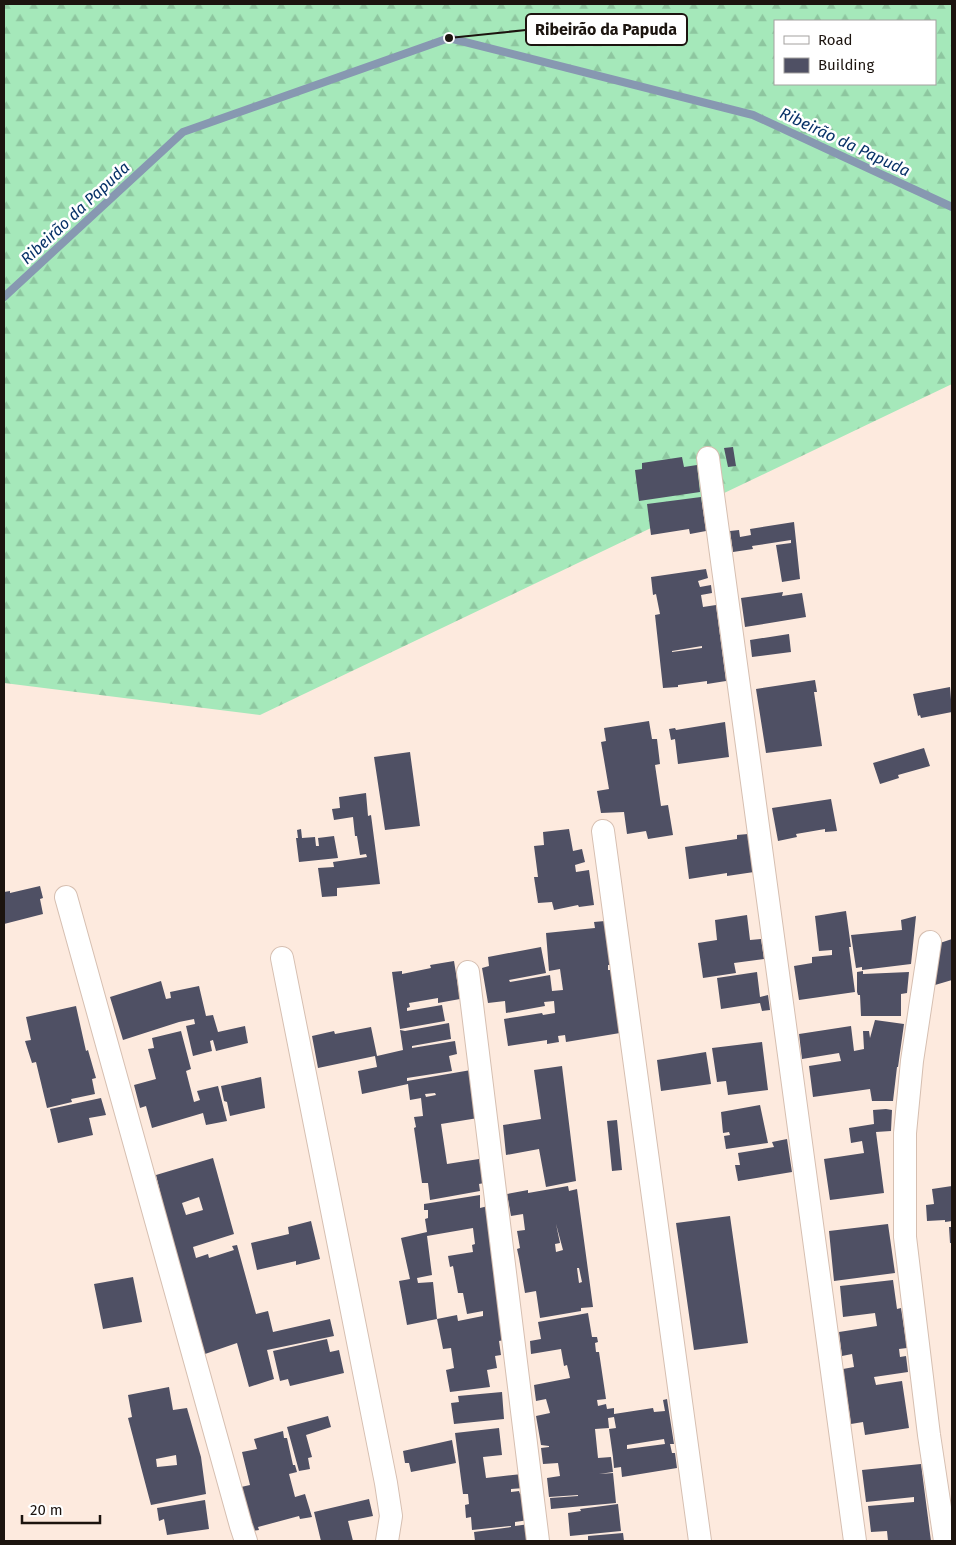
<svg xmlns="http://www.w3.org/2000/svg" width="956" height="1545" viewBox="0 0 956 1545" font-family="'Fira Sans',sans-serif">
	<style>
		.forest { fill: url(#forest-firs); fill-rule: evenodd }
		.lines { fill: none; stroke-linecap: round; stroke-linejoin: round }
		.stream { stroke: #8798b1; stroke-width: 8 }
		.building { fill: #4f5064; fill-rule: evenodd }
		.street-casing { stroke: #d6bfb1; stroke-width: 24 }
		.street { stroke: #fff; stroke-width: 22 }
		.labels { text-anchor: middle; dominant-baseline: central; stroke-width: 5; stroke-linejoin: round; paint-order: stroke }
		.water-label { font-size: 16px; font-style: italic; fill: #083268; stroke: #fff }
		.leader { fill: none; stroke: #1c140f; stroke-width: 2 }
		.callout-dot { fill: #1c140f; stroke: #fff; stroke-width: 2 }
		.callout { fill: #fff; stroke: #1c140f; stroke-width: 2 }
		.callout-label { font-size: 16px; text-anchor: middle; font-weight: bold; fill: #1c140f }
	</style>
	<defs>
		<pattern id="forest-firs" width="22" height="20" patternUnits="userSpaceOnUse" patternTransform="scale(1.25)"><rect width="22" height="20" fill="#a5e8ba"/><path d="M5 1l3.5 6h-7zM16 11l3.5 6h-7z" fill="#8dc69f"/></pattern>
	</defs>
	<rect width="100%" height="100%" fill="#fdeade"/>
	<path class="forest" d="M4,4H952V384L260,715L4,683ZM775,21H935V84H775Z"/>
	<g class="lines">
		<path class="stream" d="M4,297L183,132L449,38L753,115L952,207"/>
	</g>
	<path class="building" d="M733,447L736,466L728,467L724,448Z
		M682,457L684,467L697,465L700,492L639,501L635,470L642,469V463Z
		M701,497L706,531L690,534L689,529L651,535L647,504Z
		M794,522L800,579L782,582L776,545L791,543V540L752,546L753,549L733,552L730,531L739,530L740,537L751,535L750,529Z
		M706,569L708,578L698,581L700,587L711,585L712,593L701,595L703,607L716,605L726,681L707,684V681L678,685V687L663,688L655,615L660,614L656,594L653,595L651,577ZM702,646V648L672,652V651Z
		M783,592L782,596L802,593L806,617L745,627L741,598Z
		M789,634L791,652L752,657L750,640Z
		M815,680L817,692H814L822,746L766,753L756,689Z
		M950,687L952,712L921,718L920,715L918,716L913,694Z
		M649,721L652,739H657L660,764L655,765L661,806L668,805L673,835L648,839L646,831L627,834L624,812L601,813L597,791L609,789L601,742L606,741L604,728Z
		M725,722L729,757L678,764L675,739L671,740L669,729L675,728L676,730Z
		M924,748L930,766L898,775L899,778L880,784L873,763Z
		M410,752L420,826L385,830L374,757Z
		M366,793L368,816L371,815L380,884L337,888V896L322,897L318,868L334,867L333,862L367,857L366,854L360,855L357,836H355L353,817L334,820L332,809L340,808L339,797Z
		M831,799L837,831L825,832V829L796,834L797,837L778,841L772,808Z
		M301,829L302,838L315,837L316,846H319L318,838L334,836L338,858L299,862L296,838H298L297,830Z
		M569,829L573,851L582,849L585,862L575,865L576,872L589,870L594,905L579,907L578,905L554,910L552,902L538,903L534,877H538L534,846L544,845L543,832Z
		M748,834L754,872L727,876V873L689,879L685,847L737,839V835Z
		M40,886L43,898L40,899L43,914L4,924V892L10,891V893Z
		M846,911L851,947H849L855,992L799,1000L794,966L812,963V957L832,955V950L819,951L815,916Z
		M747,915L750,940L761,939L764,959L734,963L736,973L703,978L698,943L717,940L715,920Z
		M916,916L911,964L862,970V967L856,968L851,935L902,930L901,920Z
		M605,921L612,965H608V970H612L620,1033L566,1042L565,1035L558,1036L559,1042L547,1044V1040L508,1046L504,1019L542,1013L543,1015L555,1013L554,1001L544,1002L545,1006L506,1013L505,1001L488,1003L482,968L489,966L488,957L541,947L546,973L509,980L510,982L550,975L552,991L563,990L560,969L549,971L546,933L595,928L594,922Z
		M952,939V980L935,985L940,943Z
		M454,961L460,999L438,1003V998L409,1003L410,1007L407,1008V1011L442,1005L445,1021L400,1029L392,972L402,971V974L431,968L430,965Z
		M863,971V974L909,972L907,993L901,994V1016H861L860,995H858L857,992V972Z
		M757,972L760,997L768,995L770,1010L762,1011L760,1003L721,1009L717,978Z
		M161,981L166,999L171,998L170,992L199,986L206,1016L213,1015L218,1032L245,1026L248,1043L216,1051L213,1040L210,1041L212,1051L193,1056L186,1026L195,1024L194,1019L179,1022L123,1040L110,997Z
		M76,1006L86,1051L88,1050L96,1078L92,1079L95,1094L71,1099L72,1102L47,1108L36,1062L32,1063L25,1041L31,1040L26,1017Z
		M875,1020L904,1024L898,1067H897L893,1101H872L870,1089L813,1097L809,1066L841,1061L839,1053L802,1059L799,1034L851,1026L854,1051L864,1049L863,1031H869L870,1038Z
		M449,1023L451,1039L412,1046V1048L455,1041L457,1054L449,1056L452,1071L407,1078V1081L471,1070L478,1118L441,1124L447,1164L479,1159L484,1183L479,1184L480,1191L430,1200L428,1183H422L414,1128L416,1127L414,1117L423,1116L421,1098L410,1100L408,1084L362,1094L358,1071L377,1067L375,1056L318,1068L312,1036L334,1031L335,1034L371,1027L377,1056L403,1050L400,1030L405,1031ZM435,1093L436,1095L426,1097L425,1094Z
		M181,1031L191,1069L186,1071L194,1102L200,1100L197,1091L218,1086L227,1121L206,1125L203,1113L152,1128L146,1106L140,1108L134,1085L156,1079L148,1049L154,1048L152,1038Z
		M762,1042L768,1090L728,1095L726,1081L717,1082L712,1048Z
		M706,1052L711,1084L661,1091L657,1060Z
		M562,1066L576,1181L546,1187L539,1149L506,1155L503,1125L541,1119L534,1070Z
		M261,1077L265,1108L230,1116L227,1102L224,1101L221,1086Z
		M101,1098L106,1115L89,1118L93,1135L58,1143L50,1109Z
		M760,1105L768,1143L726,1149L724,1136L730,1135L729,1132L723,1133L721,1112Z
		M886,1109L892,1110L891,1131L876,1132L884,1193L830,1200L824,1159L864,1153L862,1141L851,1143L849,1128L874,1124L873,1110Z
		M617,1120L622,1170L612,1171L607,1121Z
		M787,1139L792,1172L738,1181L735,1165H740L738,1153L774,1147L772,1142Z
		M213,1158L234,1234L193,1247L196,1258L208,1254L209,1258L234,1250L232,1246L237,1245L256,1314L268,1311L273,1332L330,1319L334,1336L267,1350L274,1379L249,1387L237,1343L205,1354L167,1221L156,1175ZM199,1197L203,1210L186,1215L182,1203Z
		M568,1186L569,1191L577,1189L593,1307L581,1308V1311L540,1318L536,1291L525,1293L519,1258L517,1249L520,1248L517,1231L525,1230L523,1214L511,1216L507,1194L528,1190V1193ZM556,1224L563,1250L556,1252L555,1244L560,1243ZM577,1268H579L582,1282L579,1283Z
		M952,1186V1221L945,1222V1220L927,1221L926,1205L934,1204L932,1189Z
		M480,1195V1208L488,1206L504,1340L499,1341L501,1355L495,1356L497,1368L487,1370L490,1387L450,1392L446,1370L454,1368L451,1348L443,1349L437,1319L407,1325L399,1281L410,1279L401,1238L427,1232L425,1219L428,1218V1210H424V1204ZM473,1228L475,1244L472,1245L473,1252L448,1256L450,1267L453,1266L458,1293H463L467,1314L483,1311V1316L458,1321L457,1315L437,1319L433,1282L418,1283L417,1278L432,1275L427,1236Z
		M730,1216L748,1343L694,1350L676,1223Z
		M311,1221L320,1259L296,1265V1261L257,1270L251,1243L289,1234L288,1227Z
		M888,1224L895,1273L834,1281L829,1231Z
		M949,1227H952V1243H950Z
		M133,1277L142,1322L103,1329L94,1284Z
		M893,1280L897,1309L901,1308L907,1348L899,1349L900,1357L906,1356L908,1372L874,1377L876,1385L902,1381L909,1428L865,1435L863,1422L851,1424L843,1369L854,1367L852,1354L842,1356L839,1332L877,1326L875,1313L843,1317L840,1286Z
		M588,1313L592,1337H597L598,1342L595,1343L596,1352H599L606,1399L597,1400L598,1406L606,1404L607,1409L614,1408V1414L653,1408L654,1412L665,1411L663,1400L667,1399L674,1444H670L672,1453H675L677,1468L622,1477L621,1467L614,1468L613,1457L609,1429L616,1428L614,1417L608,1418L609,1428L595,1429L598,1458L611,1457L613,1472L599,1474L613,1473L616,1503L551,1509L550,1498L578,1496V1495L549,1497L547,1478L560,1476L558,1463L543,1464L541,1448L549,1447V1446L541,1445L536,1416L550,1413L546,1399L536,1401L534,1385L570,1378L567,1365L564,1366L561,1349L531,1354L530,1341L541,1339L538,1322ZM664,1439L665,1444L627,1449V1445Z
		M327,1339L330,1352L339,1350L344,1373L290,1386L288,1379L280,1381L273,1351Z
		M169,1387L173,1410L187,1408L201,1457L206,1494L151,1505L128,1418L132,1417L128,1395ZM176,1455L177,1465L157,1467L156,1459Z
		M502,1392L504,1419L454,1424L451,1403L459,1402L458,1396Z
		M328,1416L331,1427L306,1435L312,1457L308,1458L310,1469L299,1471L287,1427Z
		M499,1428L502,1455L483,1457L486,1478L522,1474L524,1488L511,1489V1492L519,1491L520,1494H525L529,1520L515,1522V1526L529,1524L531,1541H475L474,1532L511,1527V1526L472,1530L471,1517L466,1518L465,1505L469,1504L468,1494H463L455,1433Z
		M283,1431L284,1438H287L293,1465H295L297,1472L289,1474L295,1497L305,1494L312,1517L300,1519L299,1516L258,1527L259,1530L253,1531L241,1487L250,1485L242,1452L257,1449L254,1439Z
		M452,1440L456,1463L411,1472L409,1463H405L403,1451Z
		M921,1464L931,1541H888L887,1531L871,1532L868,1506L914,1502V1497L866,1502L862,1470Z
		M369,1499L373,1516L348,1521L353,1541H334V1540L321,1541L314,1512Z
		M205,1500L209,1529L167,1535L164,1519L159,1521L157,1508Z
		M618,1504L621,1531L570,1536L568,1513L581,1511L580,1509Z
		M623,1533L624,1541H588V1536Z"/>
	<g class="lines">
		<g class="street-casing">
			<path id="street" d="M708,458L855,1541
				M603,831L700,1541
				M66,897L241,1526L246,1541
				M930,942L912,1061L905,1133V1237L929,1435L945,1541
				M282,958L386,1483L391,1516L387,1541
				M468,972L538,1541"/>
		</g>
		<use href="#street" class="street"/>
	</g>
	<g class="labels">
		<g class="water-label">
			<text transform="translate(845 142) rotate(25)">Ribeirão da Papuda</text>
			<text transform="translate(75 213) rotate(-43)">Ribeirão da Papuda</text>
		</g>
	</g>
	<path class="leader" d="M449 38L526 30"/>
	<circle class="callout-dot" cx="449" cy="38" r="5"/>
	<rect class="callout" x="526" y="14" width="161" height="31" rx="5"/>
	<g class="callout-label">
		<text x="606" y="35">Ribeirão da Papuda</text>
	</g>
	<rect width="956" height="1545" fill="none" stroke="#1c140f" stroke-width="10"/>
	<rect x="774" y="20" width="162" height="65" fill="#ffffff" stroke="#a4a19f"/>
	<rect x="784" y="36" width="25" height="8" fill="#ffffff" stroke="#a4a19f"/>
	<text x="818" y="45" font-size="15" fill="#1c140f">Road</text>
	<rect x="784" y="58" width="25" height="15" fill="#4f5064" stroke="#a4a19f"/>
	<text x="818" y="70" font-size="15" fill="#1c140f">Building</text>
	<path d="M22 1515v8h78v-8" fill="none" stroke="#1c140f" stroke-width="2.5"/>
	<text x="30" y="1515" font-size="15" fill="#1c140f" stroke="#ffffff" stroke-width="4" paint-order="stroke">20 m</text>
</svg>
